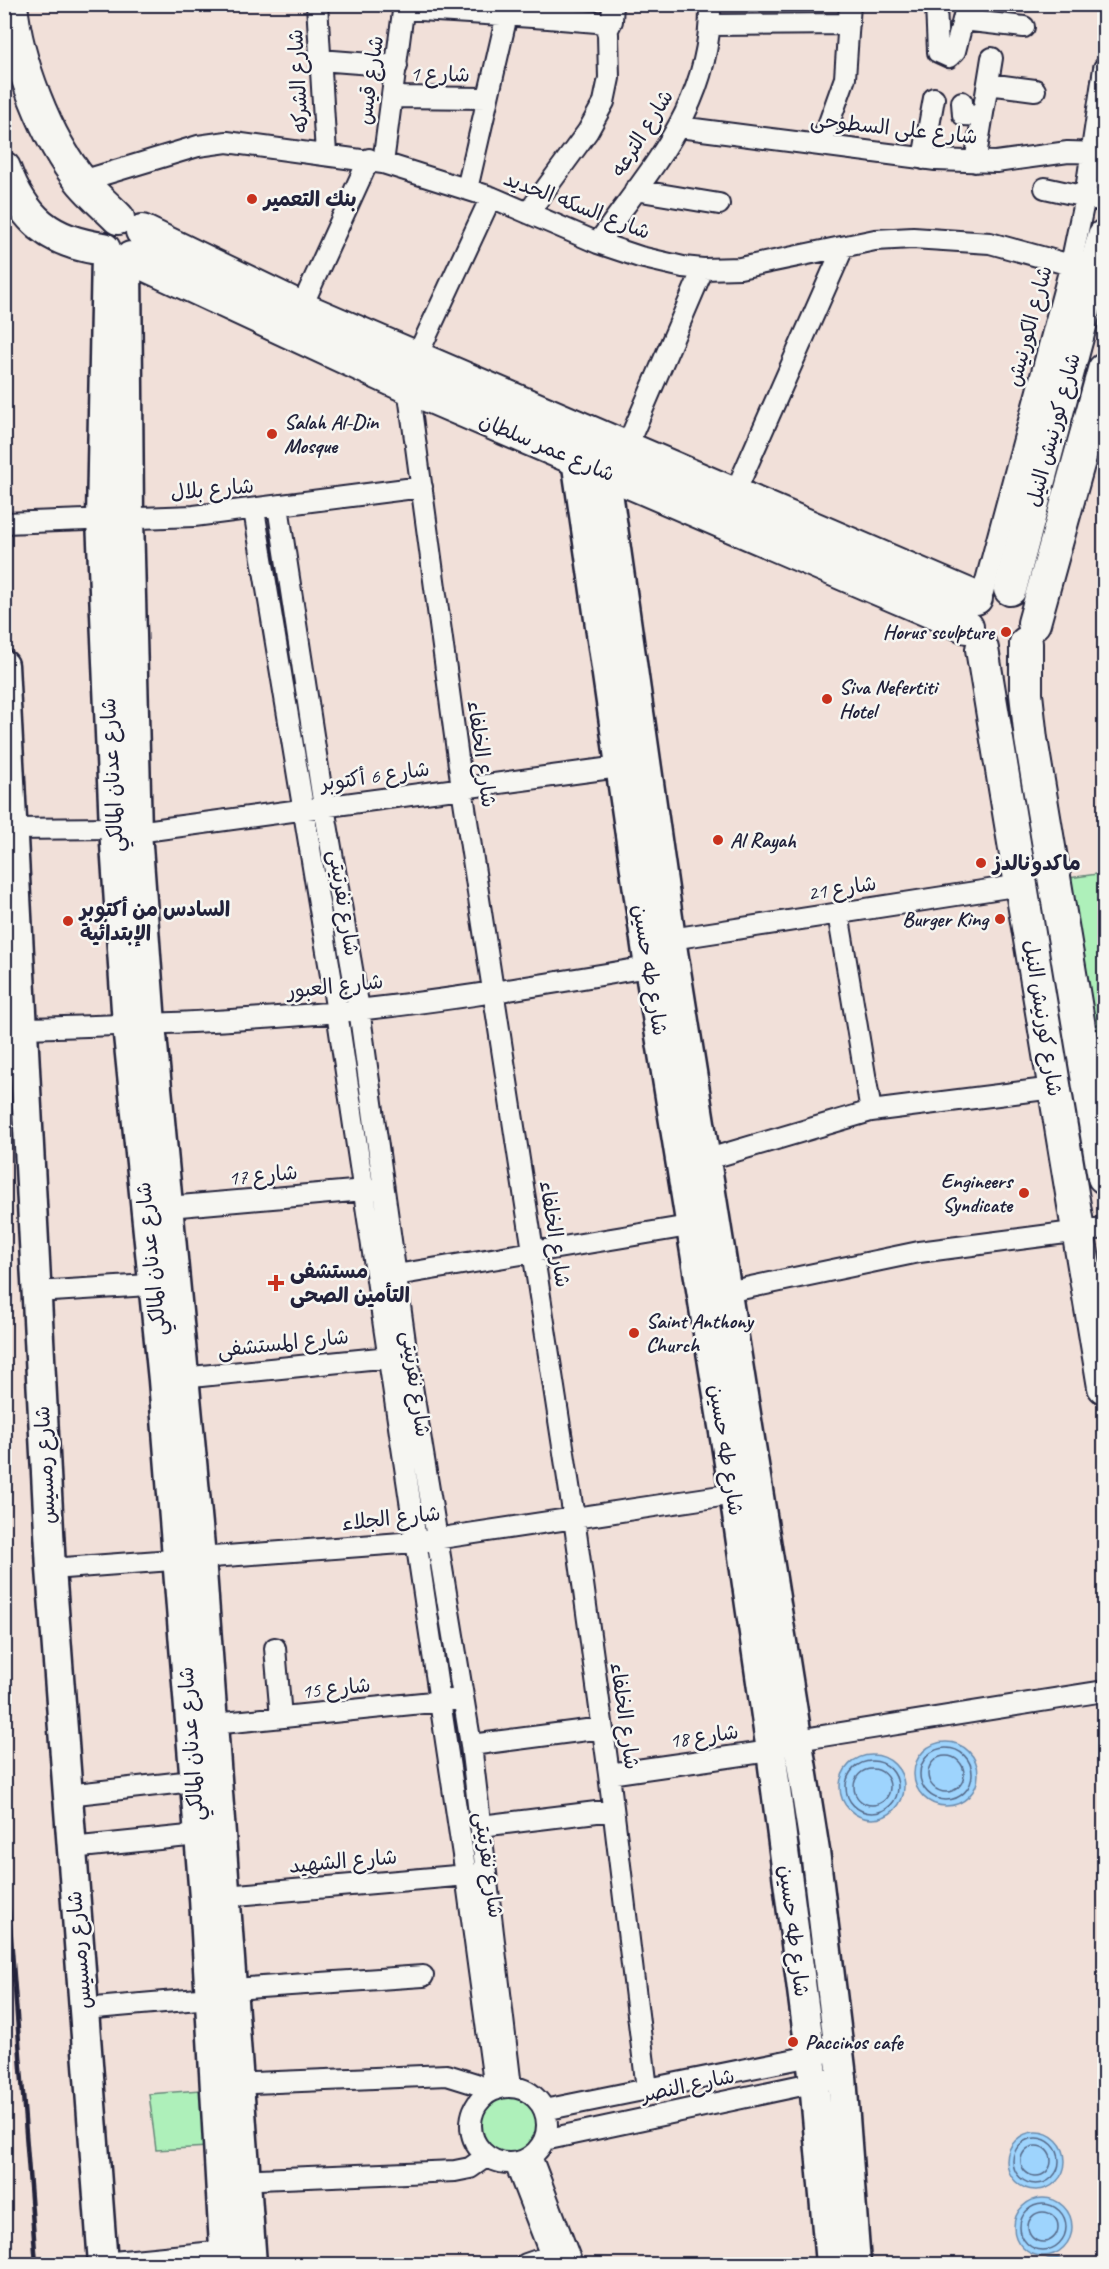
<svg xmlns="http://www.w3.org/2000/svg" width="1109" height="2269" viewBox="0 0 1109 2269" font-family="Caveat,'Playpen Sans Arabic',sans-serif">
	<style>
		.green { fill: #aef0ba; stroke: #68897a; stroke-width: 1.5 }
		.water { fill: #9ed4fd; stroke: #6c8daf; stroke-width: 1.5 }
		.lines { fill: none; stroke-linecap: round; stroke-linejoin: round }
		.shore { stroke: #546989; stroke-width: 1.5 }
		.minor-casing { stroke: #22223b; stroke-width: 24 }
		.secondary-casing { stroke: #22223b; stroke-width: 33 }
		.primary-casing { stroke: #22223b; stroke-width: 36 }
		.minor { stroke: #f6f6f2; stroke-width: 20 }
		.secondary { stroke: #f6f6f2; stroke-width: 28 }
		.primary { stroke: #f6f6f2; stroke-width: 32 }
		.rail { stroke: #22223b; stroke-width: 4.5 }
		.poi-dot { fill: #c8321e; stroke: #f6f6f2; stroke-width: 2 }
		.labels { text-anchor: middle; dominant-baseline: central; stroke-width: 5; stroke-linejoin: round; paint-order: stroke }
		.street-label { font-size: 21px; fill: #22223b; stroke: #f6f6f2 }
		.poi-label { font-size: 21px; font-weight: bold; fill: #22223b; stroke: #f6f6f2; text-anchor: start }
	</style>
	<rect width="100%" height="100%" fill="#f1e0d9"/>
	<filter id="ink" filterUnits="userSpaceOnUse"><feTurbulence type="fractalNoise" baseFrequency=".0167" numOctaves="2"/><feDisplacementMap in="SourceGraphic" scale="12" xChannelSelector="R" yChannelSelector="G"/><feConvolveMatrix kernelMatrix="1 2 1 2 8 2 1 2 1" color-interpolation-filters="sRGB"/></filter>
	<g filter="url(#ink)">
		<path class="green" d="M1104,873V1093L1069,878Z
			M200,2090L208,2147L156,2150L149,2094Z
			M475 2125a33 33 0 1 1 66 0a33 33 0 1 1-66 0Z"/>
		<path class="water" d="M914 1774a32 32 0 1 1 64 0a32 32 0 1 1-64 0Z
			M840 1787a32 32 0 1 1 64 0a32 32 0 1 1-64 0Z
			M1007 2161a29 29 0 1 1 58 0a29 29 0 1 1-58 0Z
			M1014 2227a29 29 0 1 1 58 0a29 29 0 1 1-58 0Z
			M1057,2258L1071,2264H1036L1048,2259Z"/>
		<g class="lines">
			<path class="shore" d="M920 1774a26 26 0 1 1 52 0a26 26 0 1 1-52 0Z
				M928 1774a18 18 0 1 1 36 0a18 18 0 1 1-36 0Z
				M846 1787a26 26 0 1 1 52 0a26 26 0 1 1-52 0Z
				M854 1787a18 18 0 1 1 36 0a18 18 0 1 1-36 0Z
				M1013 2161a23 23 0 1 1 46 0a23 23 0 1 1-46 0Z
				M1021 2161a15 15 0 1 1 30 0a15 15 0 1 1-30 0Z
				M1020 2227a23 23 0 1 1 46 0a23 23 0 1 1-46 0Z
				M1028 2227a15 15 0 1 1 30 0a15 15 0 1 1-30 0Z"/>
			<g class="minor-casing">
				<path id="minor" d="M317,4L326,154
					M936,4L938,52L949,57L955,51L967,4
					M404,9L548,18L597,22L605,25L608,34L609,78L604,102L588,131L528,213
					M963,20L1024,27
					M710,25L849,24
					M608,29L612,21L613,4
					M320,60L397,66
					M988,84L1035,90
					M393,97L487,98
					M962,102L963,115L982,116
					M679,127L936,160L996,162L1068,152L1102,153
					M821,145L845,78L850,4
					M923,159L934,98
					M975,162L992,58
					M383,163L404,4
					M82,181L198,146L227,142L383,163L491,197L598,243L640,257L683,267L703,269L740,268L875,240L913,238L990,243L1096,272
					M1045,188L1104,201
					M467,189L507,15
					M635,190L719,204
					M598,243C652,166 712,104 710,4
					M301,308L369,159
					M417,356L491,197
					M408,387L462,788L574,1518L609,1774L647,2089
					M626,448L703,269
					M734,495L843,248
					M278,506L324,807L359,1009L407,1356L471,1745L511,2087
					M254,510L337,1012L466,1875L495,2090
					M4,523L194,516L422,487
					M983,592L1071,264L1085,197L1104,68
					M11,829L114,828
					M137,832L619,767
					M838,913L871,1111
					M671,939L1021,885
					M23,1028C128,1025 233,1022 337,1012C442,1002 545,984 649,967
					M705,1160L871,1111L1054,1088
					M157,1208L376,1189
					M396,1275L701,1224
					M36,1292L165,1284
					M727,1292L919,1252L1104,1228
					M172,1379L399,1356
					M51,1569L415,1542L734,1494
					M275,1648L281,1717
					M213,1724L452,1700
					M797,1740L1104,1691
					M471,1745L602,1728
					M609,1774L771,1751
					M67,1795L193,1781
					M481,1826L613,1810
					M71,1848L198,1835
					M213,1897L479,1874
					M233,1989L423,1976
					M84,2009L210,1998
					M229,2084L447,2075L476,2084L489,2092
					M471 2125a38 38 0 1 1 76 0a38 38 0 1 1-76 0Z
					M544,2110L821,2054
					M544,2140L826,2080
					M531,2156L572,2264
					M515,2163L554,2264
					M235,2180L455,2171L470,2168L487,2156
					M103,2263L225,2251
					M526,2264L561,2252"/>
			</g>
			<g class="secondary-casing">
				<path id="secondary" d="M106,253L101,519L114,828L127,1025L163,1380L204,1898L225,2264
					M127,260L129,518L137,832L151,1024L201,1557L252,2264
					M576,459L649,967L734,1494L771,1751L814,2082L830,2264
					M605,471L671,939L815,1851L842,2077L856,2264
					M4,665L51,1569L103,2264"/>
			</g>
			<g class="primary-casing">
				<path id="primary" d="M11,4C16,60 46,139 82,182C93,195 106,206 118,218
					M4,168C23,219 49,242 104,249
					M142,231L301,308L976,598
					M131,258L408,387L967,627
					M1010,589L1104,236
					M1034,623L1104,370
					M1026,643V694L1031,739L1104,1177
					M982,649L1104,1387"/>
			</g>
			<use href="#minor" class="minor"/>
			<use href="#secondary" class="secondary"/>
			<use href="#primary" class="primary"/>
			<path class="rail" d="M4,1846L36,2264"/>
		</g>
	</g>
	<g class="poi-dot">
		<circle cx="252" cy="199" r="6"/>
		<circle cx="272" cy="434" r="6"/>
		<circle cx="1006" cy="632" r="6"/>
		<circle cx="827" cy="699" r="6"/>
		<circle cx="718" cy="840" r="6"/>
		<circle cx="981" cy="863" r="6"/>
		<circle cx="1000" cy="919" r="6"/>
		<circle cx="68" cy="921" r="6"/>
		<circle cx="1024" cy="1193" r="6"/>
		<path d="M273 1274h6v6h6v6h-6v6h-6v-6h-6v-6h6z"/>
		<circle cx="634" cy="1333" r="6"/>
		<circle cx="793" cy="2042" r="6"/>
	</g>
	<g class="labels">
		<g class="street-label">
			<text transform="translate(440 74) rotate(1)">شارع 1</text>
			<text transform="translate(370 80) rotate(-82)">شارع قيس</text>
			<text transform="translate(298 81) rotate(-93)">شارع الشركه</text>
			<text transform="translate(894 128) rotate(6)">شارع على السطوحى</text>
			<text transform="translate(642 133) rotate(-58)">شارع الترعه</text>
			<text transform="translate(577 205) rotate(21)">شارع السكه الحديد</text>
			<text transform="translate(1029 326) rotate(-75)">شارع الكورنيش</text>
			<text transform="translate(1053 430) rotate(-75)">شارع كورنيش النيل</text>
			<text transform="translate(547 447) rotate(23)">شارع عمر سلطان</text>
			<text transform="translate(212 489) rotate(-5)">شارع بلال</text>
			<text transform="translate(482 754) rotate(82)">شارع الخلفاء</text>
			<text transform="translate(112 775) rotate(-93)">شارع عدنان المالكي</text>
			<text transform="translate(375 776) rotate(-8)">شارع 6 أكتوبر</text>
			<text transform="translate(842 888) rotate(-9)">شارع 21</text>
			<text transform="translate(344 903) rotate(81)">شارع نفرتيتى</text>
			<text transform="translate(650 970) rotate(81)">شارع طه حسين</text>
			<text transform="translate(335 986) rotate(-6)">شارع العبور</text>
			<text transform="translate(1043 1018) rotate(81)">شارع كورنيش النيل</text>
			<text transform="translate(263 1175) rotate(-5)">شارع 17</text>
			<text transform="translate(555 1234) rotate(81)">شارع الخلفاء</text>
			<text transform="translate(151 1259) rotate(-96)">شارع عدنان المالكي</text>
			<text transform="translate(283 1343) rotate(-6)">شارع المستشفى</text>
			<text transform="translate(416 1384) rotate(82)">شارع نفرتيتى</text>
			<text transform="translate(726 1450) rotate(81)">شارع طه حسين</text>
			<text transform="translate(45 1465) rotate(-93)">شارع رمسيس</text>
			<text transform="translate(391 1518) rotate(-6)">شارع الجلاء</text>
			<text transform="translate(336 1688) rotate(-6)">شارع 15</text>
			<text transform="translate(625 1716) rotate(82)">شارع الخلفاء</text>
			<text transform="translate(704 1736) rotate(-8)">شارع 18</text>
			<text transform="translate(191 1744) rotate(-94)">شارع عدنان المالكي</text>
			<text transform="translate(343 1861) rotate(-5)">شارع الشهيد</text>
			<text transform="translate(489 1865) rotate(82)">شارع نفرتيتى</text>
			<text transform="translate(794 1931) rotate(83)">شارع طه حسين</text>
			<text transform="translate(79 1950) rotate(-95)">شارع رمسيس</text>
			<text transform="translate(688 2085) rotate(-12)">شارع النصر</text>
		</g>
		<g class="poi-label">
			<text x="264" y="199">بنك التعمير</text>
			<text x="284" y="422">Salah Al-Din<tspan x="284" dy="24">Mosque</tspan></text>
			<text x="994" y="632" text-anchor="end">Horus sculpture</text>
			<text x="839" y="687">Siva Nefertiti<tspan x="839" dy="24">Hotel</tspan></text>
			<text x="730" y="840">Al Rayah</text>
			<text x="993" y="863">ماكدونالدز</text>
			<text x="80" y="909">السادس من أكتوبر<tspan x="80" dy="24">الإبتدائية</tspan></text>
			<text x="988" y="919" text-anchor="end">Burger King</text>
			<text x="1012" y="1181" text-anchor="end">Engineers<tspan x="1012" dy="24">Syndicate</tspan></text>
			<text x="290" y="1271">مستشفى<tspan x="290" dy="24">التأمين الصحى</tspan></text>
			<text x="646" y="1321">Saint Anthony<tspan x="646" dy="24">Church</tspan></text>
			<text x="805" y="2042">Paccinos cafe</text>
		</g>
	</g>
	<rect width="1109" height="2269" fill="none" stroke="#f6f6f2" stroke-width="24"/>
	<rect x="12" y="12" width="1085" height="2245" fill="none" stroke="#22223b" stroke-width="2" filter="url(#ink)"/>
</svg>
